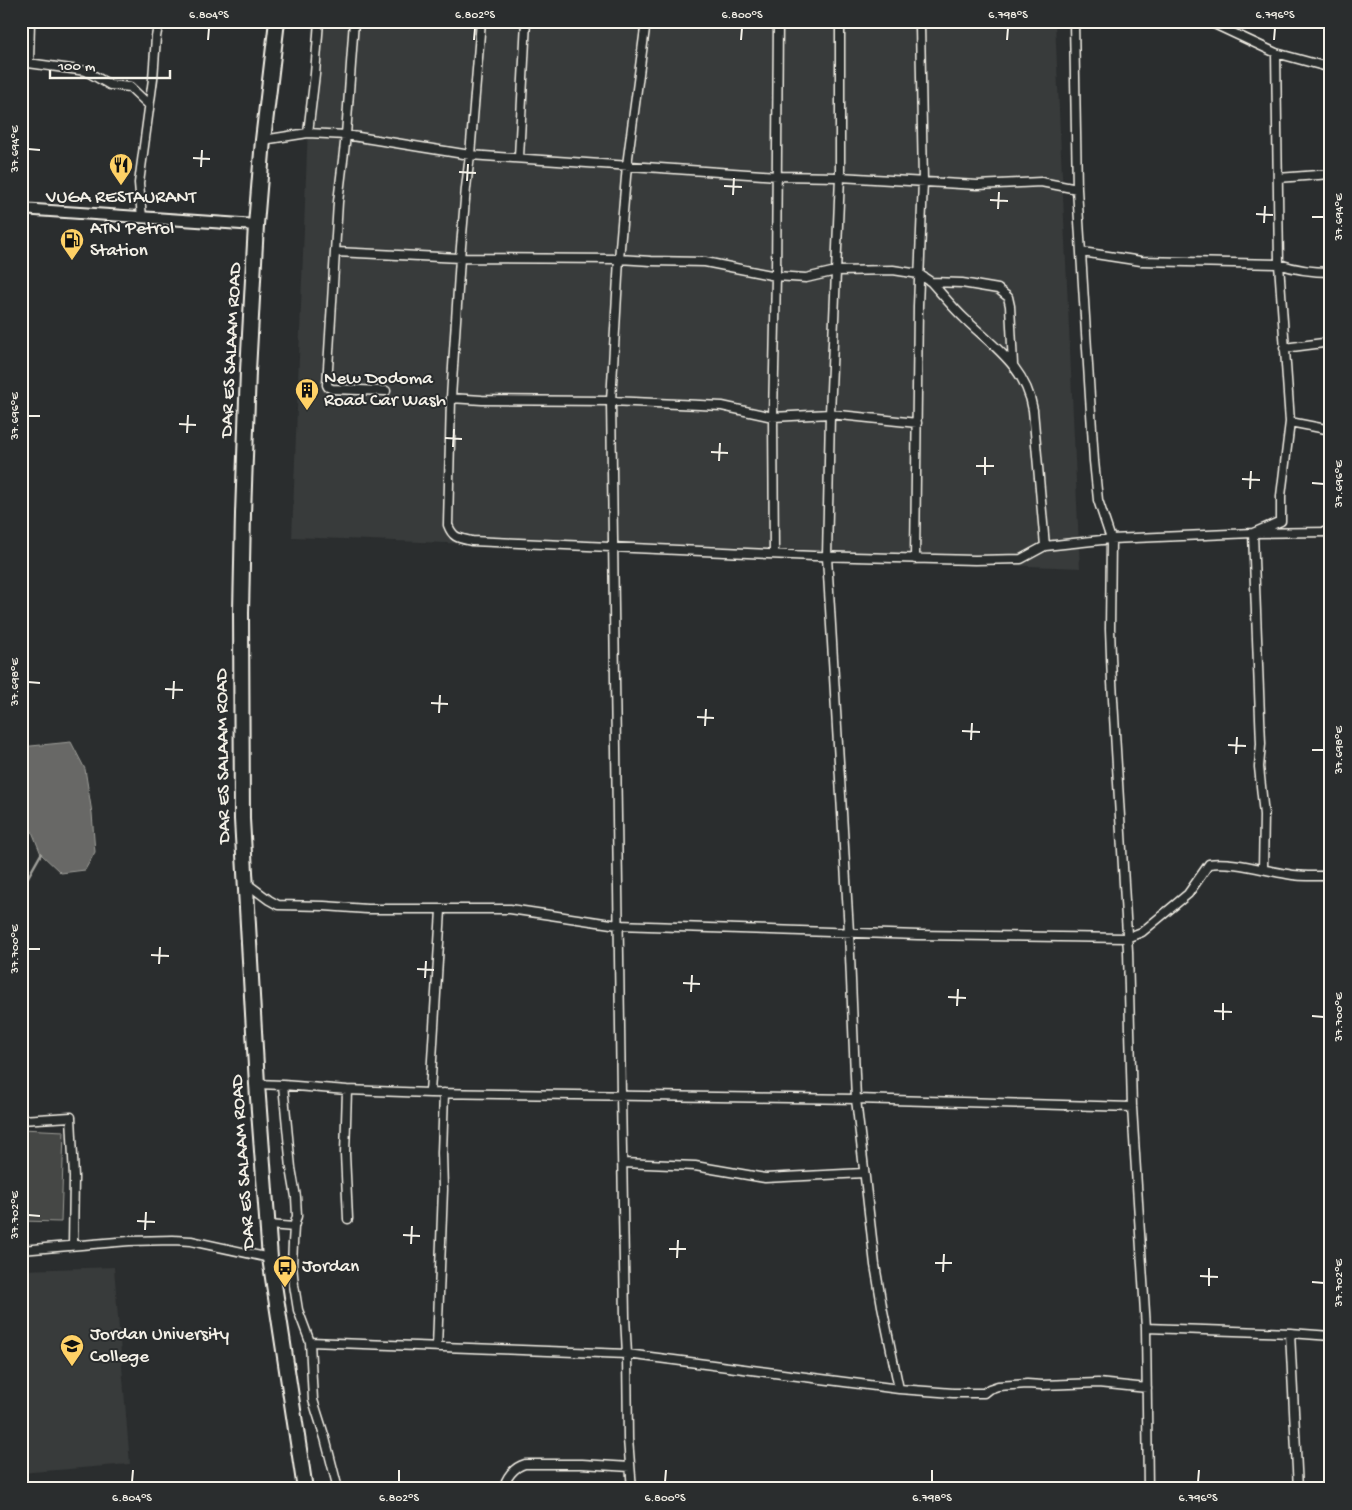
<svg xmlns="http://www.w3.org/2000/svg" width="1352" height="1510" viewBox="0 0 1352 1510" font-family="'Gochi Hand',sans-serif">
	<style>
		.built { fill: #373a3a }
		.green { fill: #444645; stroke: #9c9c96 }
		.water { fill: #676866; stroke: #9f9f9a }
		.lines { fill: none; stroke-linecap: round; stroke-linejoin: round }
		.stream { stroke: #9f9f9a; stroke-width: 2.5 }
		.minor-casing { stroke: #f4f1e8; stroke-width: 11 }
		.tertiary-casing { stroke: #f4f1e8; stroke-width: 14 }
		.trunk-casing { stroke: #f4f1e8; stroke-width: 18 }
		.minor { stroke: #2a2d2e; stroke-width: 8 }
		.tertiary { stroke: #2a2d2e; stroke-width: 10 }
		.trunk { stroke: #2a2d2e; stroke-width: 14 }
		.ticks { fill: none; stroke: #f4f1e8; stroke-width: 2 }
		.labels { text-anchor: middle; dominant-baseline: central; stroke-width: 4; stroke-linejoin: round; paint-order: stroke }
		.poi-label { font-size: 19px; fill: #f4f1e8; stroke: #2a2d2e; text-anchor: start }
		.street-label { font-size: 19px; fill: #f4f1e8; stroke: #2a2d2e }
		.neatline { fill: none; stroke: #f4f1e8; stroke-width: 2 }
		.ticks-label { font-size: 12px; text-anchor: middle; fill: #f4f1e8 }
	</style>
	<rect width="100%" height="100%" fill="#2a2d2e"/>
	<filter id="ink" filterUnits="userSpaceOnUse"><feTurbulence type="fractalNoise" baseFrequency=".02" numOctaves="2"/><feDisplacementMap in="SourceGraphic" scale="10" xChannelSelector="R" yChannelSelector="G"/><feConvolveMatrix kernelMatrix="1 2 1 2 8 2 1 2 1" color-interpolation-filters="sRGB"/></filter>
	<g filter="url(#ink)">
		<path class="built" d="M312,21H1055L1080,568L292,537Z
			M114,1267L130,1464L21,1473V1270Z"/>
		<path class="green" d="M21,1129L64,1131L61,1222L21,1221Z"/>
		<path class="water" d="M71,742L85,769L92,813L95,852L85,870L61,873L41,854L21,804V747Z"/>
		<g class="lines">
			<path class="stream" d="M21,873L28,877L41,854
				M21,887L27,878"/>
			<g class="minor-casing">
				<path id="minor" d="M354,21L346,135L338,202L327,385L328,387L332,389L386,391
					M481,21L470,155L466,188L460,258L451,398L448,525C453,538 458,538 472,541L814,556L975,560L1021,559L1045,546L1111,539L1253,533L1331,532
					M840,21V177L830,414L827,557L849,932L856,1099L875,1265L882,1306L899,1389
					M1074,21L1077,189L1094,461L1098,500L1111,539L1110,629L1112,682L1128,951L1132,1107L1146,1328L1148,1489
					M1211,21L1214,24L1276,53L1331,68
					M21,62L86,71L110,85L130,87L149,105
					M29,62L30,21
					M308,133L315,74L319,21
					M263,140L308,133L346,135L470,155L777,176L840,177L977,185L1041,182L1077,189
					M519,157L526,21
					M1278,178L1331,174
					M142,218L139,183L153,79L156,37L159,21
					M336,252L460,258L619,259L651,261L705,262L776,276L806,278L836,271L893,270L919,274L931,282L962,283L998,289L1008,297L1010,306L1013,365
					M1082,252L1141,261L1279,264C1296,270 1312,272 1331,272
					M931,282C942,294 953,308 965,319C994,347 1026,367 1033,410L1045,546
					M1284,348L1331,342
					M451,398L482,400L611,401L722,406L773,417L830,414L917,423
					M1290,422L1331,430
					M774,554L773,417L776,276L778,21
					M915,559L918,306L923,181L920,25L917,21
					M1263,869L1264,815L1259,767L1261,744L1253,533L1281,521V496L1290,422L1279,264L1276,53
					M246,883L269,900L278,905L324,906L367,909H510L618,925L918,935L1126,938L1142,932L1188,894L1209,864C1230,860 1266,871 1287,874C1302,877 1316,876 1331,876
					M257,1084L283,1085L347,1090L430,1093L856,1099L1132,1107
					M283,1085L291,1168L296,1197L297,1216L294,1227L293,1243L292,1265L294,1285L298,1310L310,1342L313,1400L325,1438L338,1489
					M347,1090L345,1154L348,1219
					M430,1093L441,910
					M21,1120L71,1117L74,1177L73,1245
					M623,1163L695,1166L765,1178L864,1173
					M269,1225L294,1227
					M21,1250L129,1241L173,1240L191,1241L270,1258
					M1146,1328L1290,1333
					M310,1342L627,1354L899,1389L953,1393H984L989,1389L998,1386L1027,1384L1042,1385L1098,1383L1147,1388
					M437,1347L443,1189L442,1153L444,1093
					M504,1489C505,1478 514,1467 525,1464H582L630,1467
					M632,1489L628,1439L627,1354L625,1317L621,1095L611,401L619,259L627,165L646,21
					M1298,1489L1290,1333L1331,1336"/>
			</g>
			<g class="tertiary-casing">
				<path id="tertiary" d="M21,209L256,225"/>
			</g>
			<g class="trunk-casing">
				<path id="trunk" d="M277,21L263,140L256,225L248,371L243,514L241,613L242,819L257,1084L270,1258L305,1489"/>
			</g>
			<use href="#minor" class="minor"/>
			<use href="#tertiary" class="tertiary"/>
			<use href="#trunk" class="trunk"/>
		</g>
	</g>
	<path class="ticks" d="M208,40L209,28M474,40L475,28M741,40L742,28M1007,40L1008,28M1274,40L1275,28M28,149L40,150M193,158L210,159M201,167L202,150M459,172L476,173M467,181L468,164M724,186L742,187M733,195L734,178M990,200L1008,201M998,209L999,192M1256,214L1273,215M1312,217H1324M1264,223L1265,206M28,416H40M179,424L196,425M187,433L188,415M445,438L462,439M453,447L454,429M711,452L728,453M719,461L720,443M976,466H994M985,475V457M1242,479L1260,480M1312,483L1324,484M1250,489L1251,471M28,682L40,683M165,689L183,690M173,699L174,681M431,703L448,704M439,713L440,695M697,717L714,718M705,726L706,709M962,731L980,732M971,740L972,723M1228,745L1246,746M1312,750H1324M1236,754L1237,737M28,949H40M151,955L169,956M159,964L160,947M417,969L434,970M425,978L426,961M683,983L700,984M691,992L692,975M948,997L966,998M957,1006L958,989M1214,1011L1232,1012M1312,1016L1324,1017M1223,1020V1003M28,1215L40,1216M137,1221L155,1222M145,1230L146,1212M403,1235L420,1236M411,1244L412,1226M669,1249H686M677,1258L678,1240M935,1263H952M943,1272L944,1254M1200,1276L1218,1277M1312,1282L1324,1283M1209,1286V1268M132,1482L133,1470M399,1482V1470M665,1482L666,1470M932,1482V1470M1198,1482L1199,1470"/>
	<defs>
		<g id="restaurant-pin" transform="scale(1.25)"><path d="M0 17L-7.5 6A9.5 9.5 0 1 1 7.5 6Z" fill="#ffd166" stroke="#2a2d2e"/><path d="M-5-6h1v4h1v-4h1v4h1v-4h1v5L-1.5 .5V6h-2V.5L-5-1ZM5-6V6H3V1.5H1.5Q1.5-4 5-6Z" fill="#111"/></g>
		<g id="fuel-pin" transform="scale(1.25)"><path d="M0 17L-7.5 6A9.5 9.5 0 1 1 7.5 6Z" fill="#ffd166" stroke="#2a2d2e"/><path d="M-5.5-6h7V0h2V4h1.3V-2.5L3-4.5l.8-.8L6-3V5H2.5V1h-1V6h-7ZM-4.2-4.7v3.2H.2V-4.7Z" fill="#111"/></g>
		<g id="building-pin" transform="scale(1.25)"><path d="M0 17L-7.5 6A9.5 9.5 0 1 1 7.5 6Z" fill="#ffd166" stroke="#2a2d2e"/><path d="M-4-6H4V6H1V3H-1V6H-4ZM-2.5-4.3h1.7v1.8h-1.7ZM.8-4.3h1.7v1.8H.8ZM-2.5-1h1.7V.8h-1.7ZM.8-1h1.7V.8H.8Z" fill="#111"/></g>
		<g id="bus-pin" transform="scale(1.25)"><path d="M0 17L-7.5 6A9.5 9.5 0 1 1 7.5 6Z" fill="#ffd166" stroke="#2a2d2e"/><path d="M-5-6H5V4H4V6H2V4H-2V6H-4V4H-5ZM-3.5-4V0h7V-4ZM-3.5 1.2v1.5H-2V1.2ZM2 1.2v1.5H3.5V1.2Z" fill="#111"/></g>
		<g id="university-pin" transform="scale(1.25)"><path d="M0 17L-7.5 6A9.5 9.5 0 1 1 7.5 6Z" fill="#ffd166" stroke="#2a2d2e"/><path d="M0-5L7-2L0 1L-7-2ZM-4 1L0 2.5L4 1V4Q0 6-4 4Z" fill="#111"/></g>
	</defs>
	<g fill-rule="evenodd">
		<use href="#restaurant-pin" x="121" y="165"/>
		<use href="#fuel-pin" x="72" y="240"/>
		<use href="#building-pin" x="307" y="390"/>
		<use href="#bus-pin" x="285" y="1267"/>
		<use href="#university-pin" x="72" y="1346"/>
	</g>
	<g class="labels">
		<g class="poi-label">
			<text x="121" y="198" text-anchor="middle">VUGA RESTAURANT</text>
			<text x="90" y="229">ATN Petrol<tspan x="90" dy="22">Station</tspan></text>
			<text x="324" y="379">New Dodoma<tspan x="324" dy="22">Road Car Wash</tspan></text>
			<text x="302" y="1267">Jordan</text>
			<text x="90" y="1335">Jordan University<tspan x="90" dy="22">College</tspan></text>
		</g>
		<g class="street-label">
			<text transform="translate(232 350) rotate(-87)">DAR ES SALAAM ROAD</text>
			<text transform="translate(224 756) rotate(-91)">DAR ES SALAAM ROAD</text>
			<text transform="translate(244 1162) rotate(-94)">DAR ES SALAAM ROAD</text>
		</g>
	</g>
	<rect width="1352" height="1510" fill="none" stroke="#2a2d2e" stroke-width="55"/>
	<path d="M50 70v8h120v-8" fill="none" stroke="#f4f1e8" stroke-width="2.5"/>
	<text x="58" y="70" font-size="15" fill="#f4f1e8" stroke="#2a2d2e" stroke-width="4" paint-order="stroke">100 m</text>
	<rect x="28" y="28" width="1296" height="1454" class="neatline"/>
	<g class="ticks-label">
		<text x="209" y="18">6.804°S</text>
		<text x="475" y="18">6.802°S</text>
		<text x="742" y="18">6.800°S</text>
		<text x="1008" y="18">6.798°S</text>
		<text x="1275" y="18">6.796°S</text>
		<text transform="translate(14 149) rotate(-90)" y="4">37.694°E</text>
		<text transform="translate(1338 217) rotate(-90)" y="4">37.694°E</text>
		<text transform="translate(14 416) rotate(-90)" y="4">37.696°E</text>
		<text transform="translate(1338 484) rotate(-90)" y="4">37.696°E</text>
		<text transform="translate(14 682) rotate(-90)" y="4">37.698°E</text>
		<text transform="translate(1338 750) rotate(-90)" y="4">37.698°E</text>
		<text transform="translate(14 949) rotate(-90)" y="4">37.700°E</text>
		<text transform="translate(1338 1017) rotate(-90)" y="4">37.700°E</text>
		<text transform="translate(14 1215) rotate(-90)" y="4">37.702°E</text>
		<text transform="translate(1338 1283) rotate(-90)" y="4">37.702°E</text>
		<text x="132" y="1501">6.804°S</text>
		<text x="399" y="1501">6.802°S</text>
		<text x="665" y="1501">6.800°S</text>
		<text x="932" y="1501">6.798°S</text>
		<text x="1198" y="1501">6.796°S</text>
	</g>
</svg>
